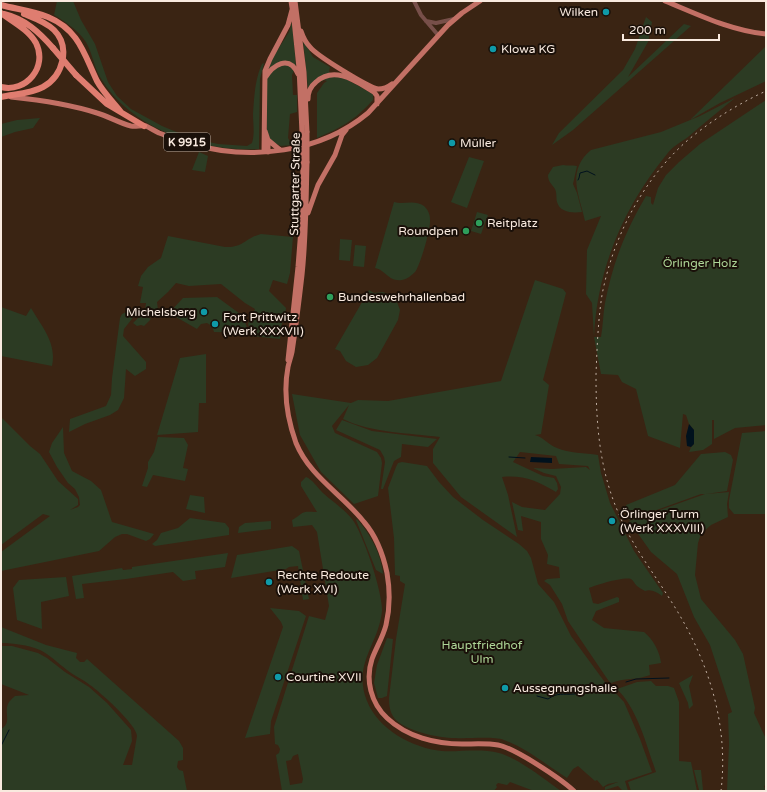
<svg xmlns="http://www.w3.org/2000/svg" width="767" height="792" viewBox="0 0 767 792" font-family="'Varela Round',sans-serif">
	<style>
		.green { fill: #2c3b23; fill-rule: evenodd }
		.water { fill: #00111d }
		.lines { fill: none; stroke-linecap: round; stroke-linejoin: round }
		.stream { stroke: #00111d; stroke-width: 1 }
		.minor { stroke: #774f49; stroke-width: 4 }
		.major { stroke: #c27065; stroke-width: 5 }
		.highway { stroke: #df7d70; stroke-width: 6 }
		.rail { stroke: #c1b0a3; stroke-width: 1; stroke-dasharray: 2 4; stroke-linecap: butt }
		.major-bridge { stroke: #c27065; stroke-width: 5 }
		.highway-bridge { stroke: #df7d70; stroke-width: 6 }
		.culture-dot { fill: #0f9aa8; stroke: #1a1009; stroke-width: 1.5 }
		.leisure-dot { fill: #2e9e5b; stroke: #1a1009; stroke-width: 1.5 }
		.labels { text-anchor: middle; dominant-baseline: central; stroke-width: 4; stroke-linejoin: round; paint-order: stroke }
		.shield { fill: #1a1009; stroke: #b6a99f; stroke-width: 1 }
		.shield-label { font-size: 11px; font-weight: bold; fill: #f9eadf }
		.poi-label { font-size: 12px; fill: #f9eadf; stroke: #1a1009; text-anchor: start }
		.street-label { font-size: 12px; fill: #f9eadf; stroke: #1a1009 }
		.park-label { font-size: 12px; fill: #aed697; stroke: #1a1009 }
	</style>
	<rect width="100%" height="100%" fill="#3a2413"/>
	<path class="green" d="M57,1H73L81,20L95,44L108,82L117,96L131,109L162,126L191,138L218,144L247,146L252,143C255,133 253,124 253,114C254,98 255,79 262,64L264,63L260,79L259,149C201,152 131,130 100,77C93,65 92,49 83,38C76,29 64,21 54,15Z
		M646,17L652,22L648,42L628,77L684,24L691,26L573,130L552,145L559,133L623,70L635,49Z
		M292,22L296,66L292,75L293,95H297V112L290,114L288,138L292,145L281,146L271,141L267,132L266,80L270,62L289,32Z
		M303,40L313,57L330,67L329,72L344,78L373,94V100C354,121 342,127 317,138V93L324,83L327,81L324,80L308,89Z
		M766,46V81L720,103L690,120Z
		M735,98C719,111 703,124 688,137C681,142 672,147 667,154C624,206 597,269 594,337H601C603,326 603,314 605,303C613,262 625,232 646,196L651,197V203L653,205L658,188L666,175L679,162L700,144L766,100V425L735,428L714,439V420H712V444L703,450L689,452L691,447L694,444V430L689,424L686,415L683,414L680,448L648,436L636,389L622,382L618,375L601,374L594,337L592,303L586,294L587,250L601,216L585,221C579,194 566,171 591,150L661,132L700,116Z
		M40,118L33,128L15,132L1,137V124L17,120Z
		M199,152L208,156L205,172L192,170Z
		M469,157L484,161L467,208L451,202Z
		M563,165C568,166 572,165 577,166L573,184L577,193L582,212C573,213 560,213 557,202C556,198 557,193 555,189C552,184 548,182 548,175L553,167Z
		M394,202C404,205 414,199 424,206C428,210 430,214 430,220C431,228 420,266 415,272C411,276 407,279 402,280C388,282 386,270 375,268Z
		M477,212L488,215L481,234L471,231Z
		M261,234L293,237L290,273L287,284L273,280L269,291L286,308L285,316L281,327L280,339L252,336L248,324L255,309L245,303L221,284L189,286L176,283L168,292L157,302L158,310L149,312L145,311L146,303H140L143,287L138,286L141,276L148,267L161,258L168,236L225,247C244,248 245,238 261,234Z
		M340,239L352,240L350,261L339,260Z
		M355,245L366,246L364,267L353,266Z
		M535,280L563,289L566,293L543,380L549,385L541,434L535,435C545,438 547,444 557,448C569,453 585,453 598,455L601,473L610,503L634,551L663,593L662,596C657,592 651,589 645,591C642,589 639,588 637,586C634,583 634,581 631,579C625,576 595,585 589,588L593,603L598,604L617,597L619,598V602L596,611L592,620L604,628L644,632C653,639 660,652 661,663L649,665L650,675C638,680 623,678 611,683L608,680L568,621L562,604L550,585L544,581L547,579L560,578L559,567L547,564L548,555L541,539V522L521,516L523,531L518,530L512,502L522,507L545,510L560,494L561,487L556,476L544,473L533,468L552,469L586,467L590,470L588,466L559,464L556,456L520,452L513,462L543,476L554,478L557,483L558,489L556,492C537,481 524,475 502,477L508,495L517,537L461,497L433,463V449L440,437C408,433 372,433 343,419L349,405L332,426L335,433L377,452L381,458L382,463L378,496L354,504L321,472L300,435L292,394L351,403L358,400L388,401L501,381Z
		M369,290L374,293L383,292L391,295L397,302L400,310L398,320L377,358L368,365L356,367L346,361L340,351L335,349Z
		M217,297L243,316L249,333L214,332L212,326L207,323L201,324L197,329L169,313L183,298Z
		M1,307L26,316L31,308C42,327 57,343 52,366L1,356Z
		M133,309L135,315L124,329L123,336L146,362V369L135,376L126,369L124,398L118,410L110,415L85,424L69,432L70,419L106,406L111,395L112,378L120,318L122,314Z
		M145,316L151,319L144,326L141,325L137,326L133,323L139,317Z
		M206,354V403H199L198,432L157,435L180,358Z
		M1,417L30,446L40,454L58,481L78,499V505L70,510L78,507L80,505L79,497L75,489L68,483L57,467L49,452L52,443L63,427L64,453L72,471L91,481L101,490L112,522L154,534L150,539L146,541L127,534H122L115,537L99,551L1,571V552L50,516L43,514L1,545Z
		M342,420L372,431L437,439L428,447L402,444L401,457L394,461L383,489H381L385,462L384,457L380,450L336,430Z
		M766,431V514H734L729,508V500L742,433Z
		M158,437L184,438L188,445L183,468L188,469L185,481L153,475L147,487L142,486L148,468V462L154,452Z
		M725,452L731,455L733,460L727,491L706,494L729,492L727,504L728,517L711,525L701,534L698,543L695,575L701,599L735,640L743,654L755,708L754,713L766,739V785L764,786L766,791H727L729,744L728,714L732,712L710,645L694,617L677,574L651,552L629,521L705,494H701L629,520L626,505L675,485L701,454Z
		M402,462L427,466L439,482L453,497L483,520L519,544L527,551L531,558L538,584L554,602L571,636L604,681L624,702L640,739L652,772L625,781L628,791H623L618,786L605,790V787L618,782L608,784L603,787L597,780L595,781L578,766L573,769L567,778C548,766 526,748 504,740C493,736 468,739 455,738C438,738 406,731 395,719C390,713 389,706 389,698L396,639L405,584L400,581V576L395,575L394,538L388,488L396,467L398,463Z
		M306,477C312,479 318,488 323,493C333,502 344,509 352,519C363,533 383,593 382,611C379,644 352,664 367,701C378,729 412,748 442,751C460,752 481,748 499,753C518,758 544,779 561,791H534L510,782L507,785L498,783L496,785L497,787L494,791H282L276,755L279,753L280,749L278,745L275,744L274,727L309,616L325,620L329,606L317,532L312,525L293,527L292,520C306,512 299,511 317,512L301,486V482ZM298,754L303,779L302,783L290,785L286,761L291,760L293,756Z
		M190,495L204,497L205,513L186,509Z
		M190,518L225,523L229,528V535L155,546L152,544L157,540L161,533L178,528Z
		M357,519C370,534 381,553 383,574L376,570L356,520Z
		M271,521V529L238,533L239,527L245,523Z
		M292,546L299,551L309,599L303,600L298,566L289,567L286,569L231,578L237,555Z
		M228,553L225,567L195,571L196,579L183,581L173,572L126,579L82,584L84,598L76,599L72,576L122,568L123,570L132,569V567Z
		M66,577L69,596L41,602L42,629L17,620L13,588L19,580Z
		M270,608L299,611L306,616L271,721L270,734L245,738L283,627L281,622Z
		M1,627L46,645L77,653L76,658L80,662H84L87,659L179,741L183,748V760L178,761L177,767L179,770L183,771L187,791H1V729C12,723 4,713 8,704C9,701 13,698 15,696L29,695L1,684V646H12L38,653L47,658L65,672L89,687L107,703L131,730L132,741L123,765H132L137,736C137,725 100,692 90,685C83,679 74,676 67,670C58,663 50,655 40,650C28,645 13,643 1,643Z
		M387,638L393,639L387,696L382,698H378L374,683L377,665Z
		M693,675L689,686L693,705L689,709L688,703L679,683Z
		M651,681L656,686H668L674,688L679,702V761L691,762L697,791H631L628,782L656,772C646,744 638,710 617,689L637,682Z
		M694,770H701L703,790H699Z"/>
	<path class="water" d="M689,424L694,430V444L691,447L687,446L686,436Z
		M531,457L552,458V463L530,462Z"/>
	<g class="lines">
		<path class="stream" d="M578,180L579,178L580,173L587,171L595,175
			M509,457L525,458
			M626,682L636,679L669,678
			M537,696L548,699C558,692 563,695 574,694C579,694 585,693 590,692
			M1,746L9,730"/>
		<path class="minor" d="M414,1L421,15L438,35
			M426,21L436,23L454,19"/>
		<path class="major" d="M291,1L294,20L299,68L302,133
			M295,1L304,72L307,132
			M665,1C697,14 731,31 766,34
			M301,31C303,37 306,43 310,47C317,56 368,87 378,89C384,89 388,87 392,84
			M265,78C273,65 289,54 298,74
			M11,97C40,100 69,104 97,113C108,116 119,123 131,126C136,127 141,125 146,126C150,128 155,131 159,133C170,137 180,141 191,144C251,161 320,153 368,113L448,25L462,13L480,1
			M308,99C308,92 311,86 316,82C335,65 357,82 374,92L377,96V104
			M265,131L268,140V152
			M268,140L280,150
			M264,152L265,71L270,59L288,25L292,10
			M307,162C306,200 306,238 302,275C299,301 296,326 292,352C291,357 289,362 288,367C283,393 287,418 296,443C310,477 342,494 364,522C376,536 383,554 387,573C390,590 390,608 386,625C383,637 376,648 372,659C365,680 371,703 387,718C407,737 436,744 462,744C474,744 487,743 498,745C515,748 561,779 574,791
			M308,213L318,185L335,155L342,135L346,130
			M288,360L298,267L302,216L303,163"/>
		<path class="highway" d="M1,5C16,9 33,11 48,17C79,30 84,54 97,81C103,92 113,102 121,112
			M1,13C13,22 29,30 36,43C48,67 26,93 1,87
			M4,14C25,19 39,32 53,48
			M76,75L107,104L144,126
			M1,97C15,94 30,94 43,87C63,76 71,47 54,30C46,22 34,18 24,14"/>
		<path class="rail" d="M721,791C729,723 708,659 671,601C653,572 631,544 618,512C599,468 596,422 596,375C597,348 598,321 602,295C613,237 643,179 688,140C712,120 738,104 766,91"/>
		<path class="major-bridge" d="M307,132V162
			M302,133L303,163"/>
		<path class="highway-bridge" d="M53,48L76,75"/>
	</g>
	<g class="culture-dot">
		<circle cx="606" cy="12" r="4"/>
		<circle cx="493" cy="49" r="4"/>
		<circle cx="452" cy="143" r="4"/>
		<circle cx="204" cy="312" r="4"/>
		<circle cx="215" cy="324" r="4"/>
		<circle cx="612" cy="521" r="4"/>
		<circle cx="269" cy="582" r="4"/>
		<circle cx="278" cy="677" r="4"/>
		<circle cx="505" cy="688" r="4"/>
	</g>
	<g class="leisure-dot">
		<circle cx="479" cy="223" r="4"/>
		<circle cx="466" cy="231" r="4"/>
		<circle cx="330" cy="297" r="4"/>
	</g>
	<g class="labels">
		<rect class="shield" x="164" y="133" width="46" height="18" rx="3"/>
		<g class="shield-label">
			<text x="187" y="142">K 9915</text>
		</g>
		<g class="poi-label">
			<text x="598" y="12" text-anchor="end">Wilken</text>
			<text x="501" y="49">Klowa KG</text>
			<text x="460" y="143">Müller</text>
			<text x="487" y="223">Reitplatz</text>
			<text x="458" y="231" text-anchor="end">Roundpen</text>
			<text x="338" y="297">Bundeswehrhallenbad</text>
			<text x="196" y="312" text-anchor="end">Michelsberg</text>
			<text x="223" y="317">Fort Prittwitz<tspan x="223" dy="14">(Werk XXXVII)</tspan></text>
			<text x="620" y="514">Örlinger Turm<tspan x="620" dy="14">(Werk XXXVIII)</tspan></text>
			<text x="277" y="575">Rechte Redoute<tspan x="277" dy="14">(Werk XVI)</tspan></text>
			<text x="286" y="677">Courtine XVII</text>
			<text x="513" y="688">Aussegnungshalle</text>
		</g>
		<g class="street-label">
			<text transform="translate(295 184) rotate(-89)">Stuttgarter Straße</text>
		</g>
		<g class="park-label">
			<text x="700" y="263">Örlinger Holz</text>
			<text x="482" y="645">Hauptfriedhof<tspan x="482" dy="14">Ulm</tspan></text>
		</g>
	</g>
	<rect width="767" height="792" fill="none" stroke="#f9eadf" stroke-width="4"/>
	<path d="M623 34v6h96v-6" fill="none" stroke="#f9eadf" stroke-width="2"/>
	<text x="629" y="34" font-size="12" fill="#f9eadf" stroke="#1a1009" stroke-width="3" paint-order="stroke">200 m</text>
</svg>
